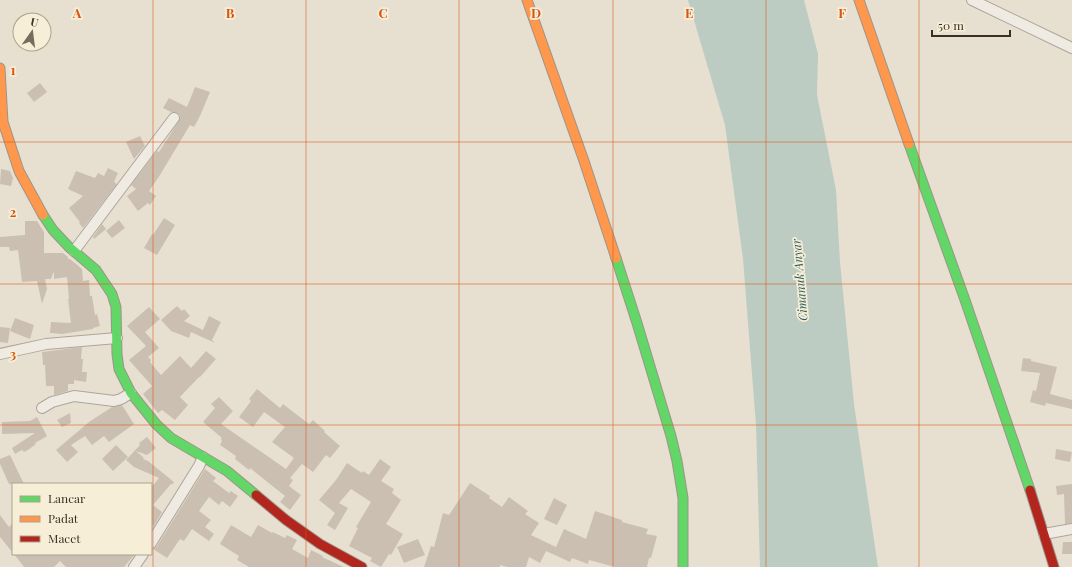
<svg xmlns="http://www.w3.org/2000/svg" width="1072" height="567" viewBox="0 0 1072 567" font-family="'Playfair Display',serif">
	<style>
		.water { fill: #bcccc2 }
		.building { fill: #cbbfb2 }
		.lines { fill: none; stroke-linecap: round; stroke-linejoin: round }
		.street-casing { stroke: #ada599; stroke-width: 12 }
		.fast-casing { stroke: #9c958a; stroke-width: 11 }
		.slow-casing { stroke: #9c958a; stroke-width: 11 }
		.jam-casing { stroke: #9c958a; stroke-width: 11 }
		.street { stroke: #efebe3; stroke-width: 10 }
		.fast { stroke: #63d668; stroke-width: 9 }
		.slow { stroke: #ff974d; stroke-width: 9 }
		.jam { stroke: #b3261e; stroke-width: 9 }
		.grid { fill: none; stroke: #d7550e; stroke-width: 1; stroke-opacity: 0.55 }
		.labels { text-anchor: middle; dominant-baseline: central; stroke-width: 3.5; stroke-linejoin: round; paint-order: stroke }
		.water-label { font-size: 12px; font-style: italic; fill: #2f5d5a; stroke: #f7eed8 }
		.grid-label { font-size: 13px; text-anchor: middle; font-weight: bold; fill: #d7550e; stroke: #f7eed8; stroke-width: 3.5; stroke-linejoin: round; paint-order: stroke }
	</style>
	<rect width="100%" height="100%" fill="#e7e0d1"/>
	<path class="water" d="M688,0H804L818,54L817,95L836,190L840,262L854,404L878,567H760L756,425L743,259L725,125Z"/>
	<path class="building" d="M40,83L47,92L34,102L27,93Z
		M195,87L210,92L200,116L194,127L190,125L160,175L149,191L156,196L150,205L148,203L138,211L127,196L136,189L131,185L157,151L159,152L180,119V116L178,113L171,112L163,108L169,98L187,107Z
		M140,136L145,146L134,159L126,142Z
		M108,168L118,173L114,182L117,184L83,228L79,223L80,222L69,208L83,196L68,189L76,171L95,178L98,173L104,176Z
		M1,169L10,171L13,178L11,186L0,184Z
		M164,218L175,225L157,255L144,248L152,234L153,235Z
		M119,220L125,228L112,238L106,231Z
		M25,221H37L44,232V253H63L68,257V259H70L82,269L83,281L89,280L90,296H92L95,315L97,314L100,326L93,328V329L62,334L50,333L51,322L71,323L68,299H69L67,277L54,279V271L51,279H45L47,289L42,304L37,281L22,282L18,250L10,251L9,247H0V237L25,235Z
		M102,224L106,229L94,239L93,237Z
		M177,306L182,311L184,309L190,316L184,321L203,330L209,316L221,322L212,340L215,343L191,332L189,338L171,331L161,320Z
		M149,307L160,319L145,332L159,348L148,357L151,360L150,362L161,375L180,356L191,368L206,351L216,359L200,377H199L180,397L188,405L175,420L162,410L158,413L143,394L152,386L129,360L146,346L127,326Z
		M15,318L34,325L30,339L10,331Z
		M0,327L10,328L8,343L0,342Z
		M82,347L81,359H83L82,372H87L86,382L74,380V384H68V391L54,395V386H46L45,365H43L42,352Z
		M1023,358L1031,359V361L1057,367L1050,394L1072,400V409L1046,403L1045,406L1030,402L1033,390L1036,391L1040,373L1021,371Z
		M257,389L280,408L283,404L309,424L313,420L325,431L324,432L340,446L330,458L326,455L313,472L302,464L290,478L293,480L289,486L301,495L290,510L280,502L285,496L250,468L249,470L235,459L236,456L220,445L222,441L221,439L222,438L203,422L215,408L211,404L219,397L233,411L221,424L286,469L294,458L272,442L285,427L264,412L253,427L239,417L251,401L249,399Z
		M122,405L134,424L109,442L104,436L92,445L85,436L71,445L78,452L67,462L56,450L89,422L112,407Z
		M70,413L71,423L62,427L57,420Z
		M37,417L47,436L35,443L36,444L28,450L24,452L22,450L15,454L12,448L35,433L2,434V422L30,421Z
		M147,437L156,448L147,455L136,451L144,458L143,459L148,461L174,482L173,484H171L153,505L162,512L154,526L151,524V488L159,478L134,467L126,460L140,445L139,443Z
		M116,445L128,457L113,471L102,459Z
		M1056,449L1072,452L1070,462L1055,459Z
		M10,455L24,484H9L0,464V459Z
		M380,459L391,467L381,481L394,489L392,493L401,500L386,524L403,534L391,555L389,554L381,567L370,561L372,558L349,546L358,528L356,527L371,502L351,489L339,503L348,508L335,530L327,525L335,513L319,500L336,480L347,463L362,473L363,471L369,475Z
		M205,469L216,478L213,481L229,493L231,491L238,496L230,507L222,501L219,505L209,497L199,511L211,520L205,527L214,534L209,541L192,529L184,541L180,539L167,558L153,549L157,546Z
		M470,483L490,496L489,498L502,507L509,497L528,511L525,514L539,523L531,535L556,547L564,529L586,539L595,511L622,520V522L648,529L646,534L657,536L651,558H649L647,567H615L589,560L588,564L572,558L570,562L546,551L540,563L529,557L526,567H507L500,565V567H424L431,546L434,547L443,513L449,515Z
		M1072,484V523L1065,524L1064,494L1057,495L1056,486Z
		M554,498L567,505L557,525L544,519Z
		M0,515L9,527L13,523V553L0,537Z
		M231,525L251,537L258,525L272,533L273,532L285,538L287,535L297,540L292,549L308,558L311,550L323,556L322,557L344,567H249L237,560L239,556L220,544Z
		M418,539L425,555L404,563L397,547Z
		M1063,542H1072V554H1062Z
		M14,554H135L124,567H66L60,561L54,567H24Z"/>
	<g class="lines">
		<g class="street-casing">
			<path id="street" d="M972,0L1072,48
				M74,251L174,118
				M0,354L46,344L117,338
				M42,408L52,402L74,396L114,401L121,399L131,393
				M1044,534L1072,529
				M151,543L199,466L203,457
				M134,567L143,554"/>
		</g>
		<g class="fast-casing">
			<path id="fast" d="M909,144L965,300L1030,490
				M43,215L53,230L69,247L96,270L112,294L116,307L117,354L119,369L131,393L156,424L171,438L227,471L256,495
				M616,258L637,323L671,436L677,461L683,498V567"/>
		</g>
		<g class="slow-casing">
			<path id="slow" d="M527,0L584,161L616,258
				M859,0L909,144
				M0,68L3,122L19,171L43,215"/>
		</g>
		<g class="jam-casing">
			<path id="jam" d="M1030,490L1054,567
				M256,495L286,520L320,544L362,567"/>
		</g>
		<use href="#street" class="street"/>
		<use href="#fast" class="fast"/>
		<use href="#slow" class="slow"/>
		<use href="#jam" class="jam"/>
	</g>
	<path class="grid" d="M153,0V567M306,0V567M459,0V567M613,0V567M766,0V567M919,0V567M0,142H1072M0,284H1072M0,425H1072"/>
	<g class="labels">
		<g class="water-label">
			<text transform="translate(799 280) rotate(-95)">Cimanuk Anyar</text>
		</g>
	</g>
	<g class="grid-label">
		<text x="77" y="18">A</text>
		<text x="230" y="18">B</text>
		<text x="383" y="18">C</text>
		<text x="536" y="18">D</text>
		<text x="689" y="18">E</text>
		<text x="842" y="18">F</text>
		<text x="13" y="75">1</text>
		<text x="13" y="217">2</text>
		<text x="13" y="359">3</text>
	</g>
	<rect x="12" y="483" width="140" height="72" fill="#f7eed8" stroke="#ada18e"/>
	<rect x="20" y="496" width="20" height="6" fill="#63d668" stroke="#ada18e"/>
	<text x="48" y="503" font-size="12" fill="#3d2e20">Lancar</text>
	<rect x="20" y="516" width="20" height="6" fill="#ff974d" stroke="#ada18e"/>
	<text x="48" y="523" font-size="12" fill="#3d2e20">Padat</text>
	<rect x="20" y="536" width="20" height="6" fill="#b3261e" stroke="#ada18e"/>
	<text x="48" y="543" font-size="12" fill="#3d2e20">Macet</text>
	<g transform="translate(32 32) rotate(14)"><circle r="19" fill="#f7eed8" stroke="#ada18e"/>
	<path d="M0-3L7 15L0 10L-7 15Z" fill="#786c5e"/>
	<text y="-6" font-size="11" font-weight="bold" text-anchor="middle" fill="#3d2e20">U</text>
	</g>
	<path d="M932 30v6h78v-6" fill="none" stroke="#3d2e20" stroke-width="2"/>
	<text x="938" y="30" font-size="12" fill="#3d2e20" stroke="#f7eed8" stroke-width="3" paint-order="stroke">50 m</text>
</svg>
